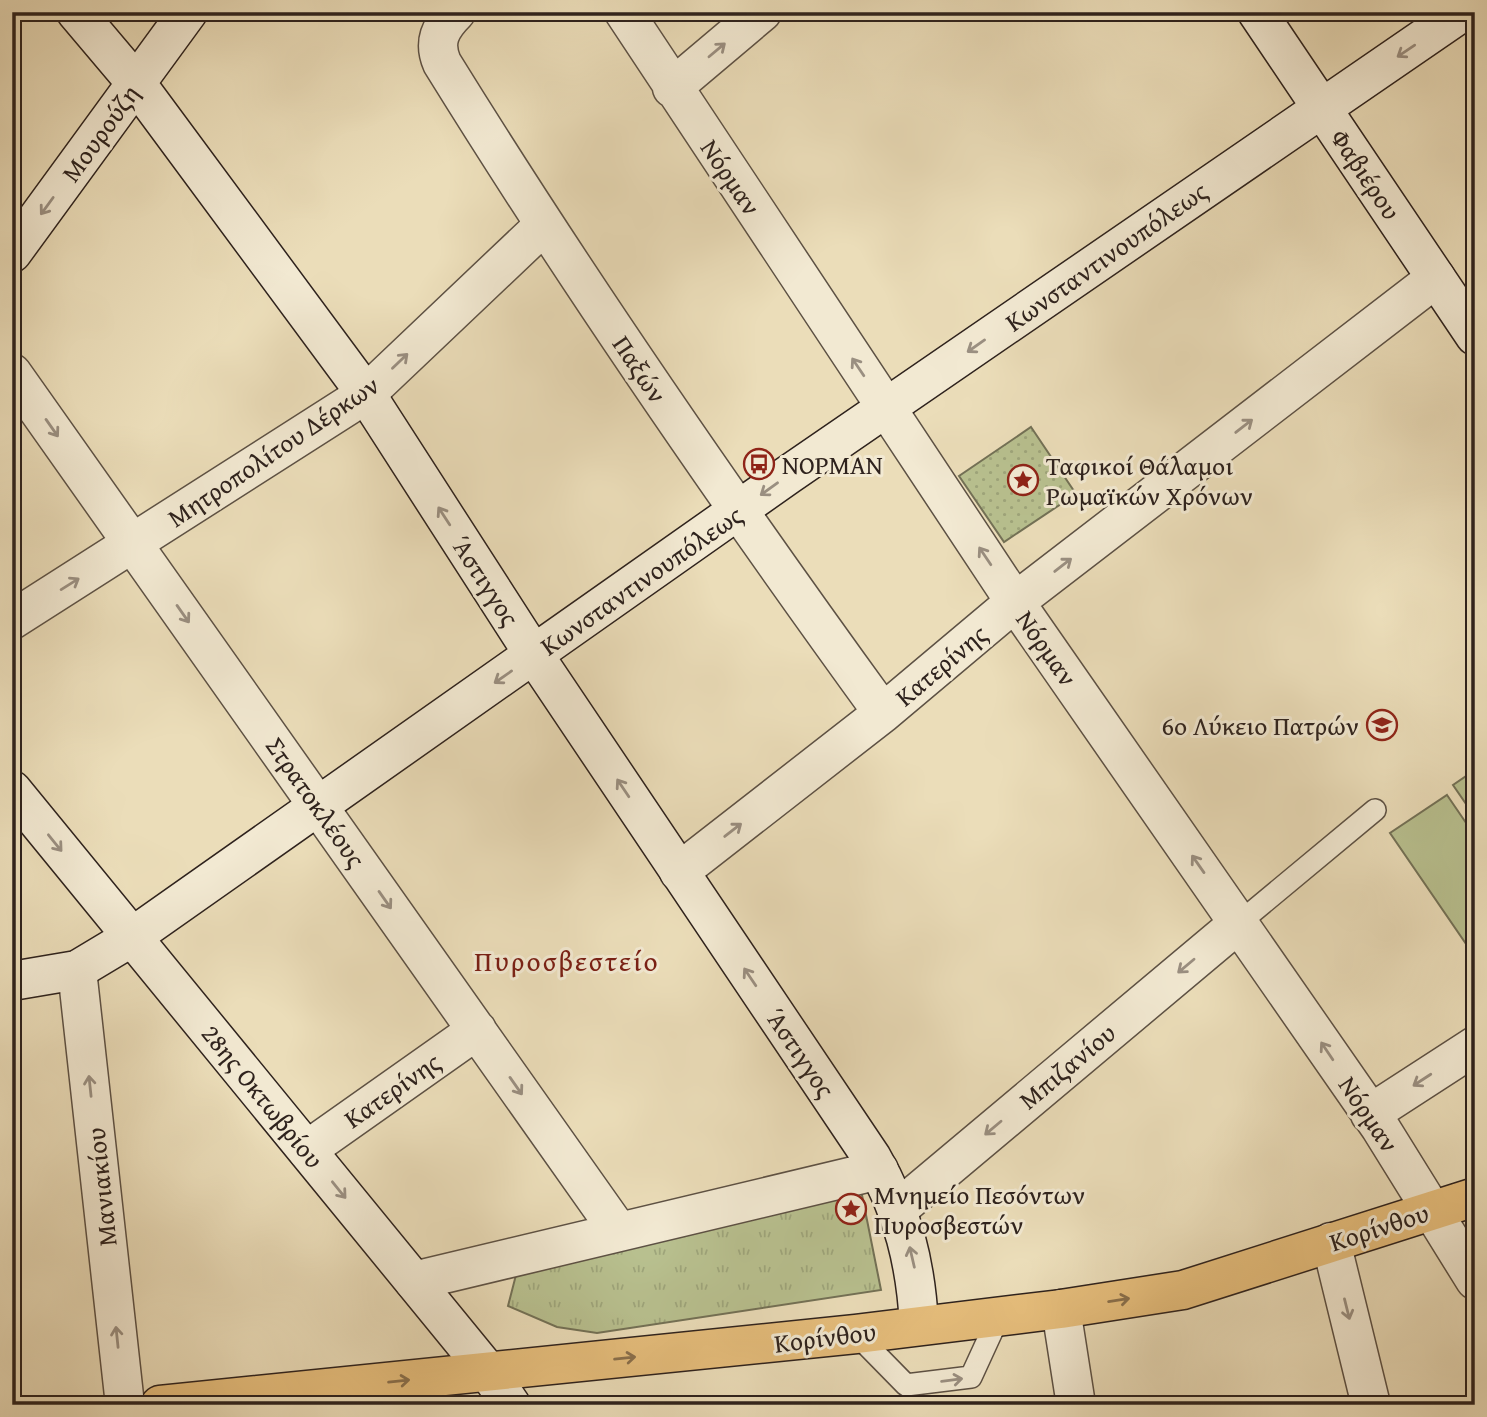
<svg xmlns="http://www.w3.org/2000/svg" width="1487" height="1417" viewBox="0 0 1487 1417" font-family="'Gentium Book Plus',serif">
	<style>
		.grass { fill: url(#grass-dots); stroke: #737156; stroke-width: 2 }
		.park { fill: url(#park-tufts); stroke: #737156; stroke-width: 2 }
		.garden { fill: #b8c08f; stroke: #737156; stroke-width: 2 }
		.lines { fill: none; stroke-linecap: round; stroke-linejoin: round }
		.lane-casing { stroke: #5d5144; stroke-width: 24 }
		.street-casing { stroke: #5d5144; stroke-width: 41 }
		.secondary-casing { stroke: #2e221d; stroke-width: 41 }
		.primary-casing { stroke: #2e221d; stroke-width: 41 }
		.lane { stroke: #f2e9d2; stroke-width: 21 }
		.street { stroke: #f2e9d2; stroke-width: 38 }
		.secondary { stroke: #f2e9d2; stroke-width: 38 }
		.primary { stroke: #e6be7c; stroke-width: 38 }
		.oneway { stroke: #9a8f81 }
		.oneway2 { stroke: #8a704c }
		.labels { text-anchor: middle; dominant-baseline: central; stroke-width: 6; stroke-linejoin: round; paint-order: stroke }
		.street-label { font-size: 26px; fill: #2e221d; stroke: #f2e9d2 }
		.poi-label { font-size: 26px; fill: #2e221d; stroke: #f2e9d2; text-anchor: start }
		.neighbourhood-label { font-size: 28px; letter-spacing: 2px; fill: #7a1f14; stroke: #f2e9d2 }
	</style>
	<defs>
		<pattern id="grass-dots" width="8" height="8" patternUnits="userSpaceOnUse" patternTransform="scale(1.75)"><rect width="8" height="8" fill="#b8c08f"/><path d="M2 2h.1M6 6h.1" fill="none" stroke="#9ea57b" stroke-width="1.8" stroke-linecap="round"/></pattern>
		<pattern id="park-tufts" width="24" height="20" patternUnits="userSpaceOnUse" patternTransform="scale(1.75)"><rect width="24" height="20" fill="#b8c08f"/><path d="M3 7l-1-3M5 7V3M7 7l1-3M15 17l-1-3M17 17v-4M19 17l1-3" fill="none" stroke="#9ea57b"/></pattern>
	</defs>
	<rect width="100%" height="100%" fill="#ebddb9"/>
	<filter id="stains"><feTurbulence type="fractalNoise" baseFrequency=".00286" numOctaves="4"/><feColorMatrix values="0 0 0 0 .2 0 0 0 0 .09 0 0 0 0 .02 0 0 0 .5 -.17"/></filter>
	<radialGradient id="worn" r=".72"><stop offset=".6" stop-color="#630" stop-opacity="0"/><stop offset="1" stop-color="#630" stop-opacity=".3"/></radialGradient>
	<path class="grass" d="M1031,427L1076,494L1004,542L959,476Z"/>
	<path class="park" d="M861,1190L881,1290L597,1333L557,1327L508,1306L517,1271Z"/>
	<path class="garden" d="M1475,770V817L1453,785Z
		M1447,795L1475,836V957L1390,833Z"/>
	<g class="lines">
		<g class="lane-casing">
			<path id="lane" d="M1239,923L1375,810
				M856,1334L906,1385L971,1377L999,1316"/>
		</g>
		<g class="street-casing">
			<path id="street" d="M456,12C440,28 433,42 442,63C580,286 729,501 883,713
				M624,12L1015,602L1380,1127L1475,1280
				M672,88L762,12
				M12,373L619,1232
				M12,620L366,394L543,226
				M679,872L883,713L1015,602L1436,278
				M77,970L125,1405
				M1370,1114L1475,1046
				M307,1150L477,1030
				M897,1210L1239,923
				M1331,1242L1371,1405
				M414,1281L879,1170
				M1061,1309L1076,1405"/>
		</g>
		<g class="secondary-casing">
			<path id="secondary" d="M76,12L136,83L366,394L534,655L872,1158C903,1211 916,1265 919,1325
				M1257,12L1475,336
				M12,253L188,12
				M12,790L489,1373L511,1405
				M12,981L77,970L132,937L788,475L1462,12"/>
		</g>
		<g class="primary-casing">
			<path id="primary" d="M160,1405L856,1334L1061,1309L1183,1290L1475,1197"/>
		</g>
		<use href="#lane" class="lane"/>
		<use href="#street" class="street"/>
		<use href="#secondary" class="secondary"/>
		<use href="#primary" class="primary"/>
	</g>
	<defs><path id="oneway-shaft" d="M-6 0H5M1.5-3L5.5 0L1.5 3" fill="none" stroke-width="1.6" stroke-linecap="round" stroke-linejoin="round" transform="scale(1.75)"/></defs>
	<g class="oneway">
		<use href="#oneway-shaft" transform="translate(717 50) rotate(-40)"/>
		<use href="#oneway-shaft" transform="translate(1406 51) rotate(146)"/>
		<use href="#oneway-shaft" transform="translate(47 206) rotate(126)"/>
		<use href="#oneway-shaft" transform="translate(976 346) rotate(145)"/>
		<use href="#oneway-shaft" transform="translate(400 361) rotate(-44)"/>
		<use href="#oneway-shaft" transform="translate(858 367) rotate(-124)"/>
		<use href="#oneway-shaft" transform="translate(1244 426) rotate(-38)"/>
		<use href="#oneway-shaft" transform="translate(52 428) rotate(55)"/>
		<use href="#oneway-shaft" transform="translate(769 489) rotate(144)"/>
		<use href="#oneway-shaft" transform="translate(444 516) rotate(-123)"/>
		<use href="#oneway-shaft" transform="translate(985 556) rotate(-124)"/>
		<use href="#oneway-shaft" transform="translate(1063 565) rotate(-38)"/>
		<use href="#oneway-shaft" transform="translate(70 584) rotate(-32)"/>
		<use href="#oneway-shaft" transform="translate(183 614) rotate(55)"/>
		<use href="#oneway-shaft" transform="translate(503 677) rotate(145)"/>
		<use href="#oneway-shaft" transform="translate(623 788) rotate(-124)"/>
		<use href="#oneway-shaft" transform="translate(733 830) rotate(-38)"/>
		<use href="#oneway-shaft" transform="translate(55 843) rotate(51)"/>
		<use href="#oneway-shaft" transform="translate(1198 864) rotate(-125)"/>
		<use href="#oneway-shaft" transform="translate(385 900) rotate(55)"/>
		<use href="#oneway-shaft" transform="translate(1186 966) rotate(140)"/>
		<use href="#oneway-shaft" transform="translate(750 977) rotate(-124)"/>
		<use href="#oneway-shaft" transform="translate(1327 1051) rotate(-124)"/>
		<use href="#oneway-shaft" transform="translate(1422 1080) rotate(147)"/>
		<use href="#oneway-shaft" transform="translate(90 1086) rotate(-96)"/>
		<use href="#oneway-shaft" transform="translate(516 1086) rotate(55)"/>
		<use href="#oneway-shaft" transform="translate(993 1128) rotate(140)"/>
		<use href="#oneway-shaft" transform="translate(339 1190) rotate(51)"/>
		<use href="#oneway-shaft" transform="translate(912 1257) rotate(-103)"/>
		<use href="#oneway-shaft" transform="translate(1347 1309) rotate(76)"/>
		<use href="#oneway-shaft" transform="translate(117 1337) rotate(-96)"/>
		<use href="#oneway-shaft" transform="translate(952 1380) rotate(-7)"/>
	</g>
	<g class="oneway2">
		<use href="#oneway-shaft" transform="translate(1119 1300) rotate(-9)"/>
		<use href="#oneway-shaft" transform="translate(625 1358) rotate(-6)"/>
		<use href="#oneway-shaft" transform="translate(399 1381) rotate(-6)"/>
	</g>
	<defs>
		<g id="bus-ring" transform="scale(1.575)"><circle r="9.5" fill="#f2e9d2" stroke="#8f2418" stroke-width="1.5"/><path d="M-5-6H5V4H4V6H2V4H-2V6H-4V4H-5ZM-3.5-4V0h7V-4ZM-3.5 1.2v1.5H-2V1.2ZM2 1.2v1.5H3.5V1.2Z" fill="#8f2418"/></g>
		<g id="sight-ring" transform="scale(1.575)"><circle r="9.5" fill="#f2e9d2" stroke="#8f2418" stroke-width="1.5"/><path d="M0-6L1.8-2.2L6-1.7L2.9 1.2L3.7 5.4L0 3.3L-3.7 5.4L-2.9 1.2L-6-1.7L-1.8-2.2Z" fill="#8f2418"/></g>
		<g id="school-ring" transform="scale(1.575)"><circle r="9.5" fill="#f2e9d2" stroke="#8f2418" stroke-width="1.5"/><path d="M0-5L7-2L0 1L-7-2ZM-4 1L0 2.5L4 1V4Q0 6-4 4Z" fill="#8f2418"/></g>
	</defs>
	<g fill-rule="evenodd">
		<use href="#bus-ring" x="759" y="464"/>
		<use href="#sight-ring" x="1023" y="480"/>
		<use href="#school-ring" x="1382" y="725"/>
		<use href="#sight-ring" x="851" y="1209"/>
	</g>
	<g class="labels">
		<g class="street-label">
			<text transform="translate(100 133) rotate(-54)">Μουρούζη</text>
			<text transform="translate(1366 174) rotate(56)">Φαβιέρου</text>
			<text transform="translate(731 177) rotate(56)">Νόρμαν</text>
			<text transform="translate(1106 256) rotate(-35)">Κωνσταντινουπόλεως</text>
			<text transform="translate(640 369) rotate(56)">Παξών</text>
			<text transform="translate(273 451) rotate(-34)">Μητροπολίτου Δέρκων</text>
			<text transform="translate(641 580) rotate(-35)">Κωνσταντινουπόλεως</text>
			<text transform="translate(486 581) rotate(57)">Άστιγγος</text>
			<text transform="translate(1047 648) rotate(55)">Νόρμαν</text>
			<text transform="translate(941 665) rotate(-40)">Κατερίνης</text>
			<text transform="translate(316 802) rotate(55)">Στρατοκλέους</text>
			<text transform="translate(801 1053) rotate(56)">Άστιγγος</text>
			<text transform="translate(1067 1066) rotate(-40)">Μπιζανίου</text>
			<text transform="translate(392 1090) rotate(-35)">Κατερίνης</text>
			<text transform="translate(263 1096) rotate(51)">28ης Οκτωβρίου</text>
			<text transform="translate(1369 1114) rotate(56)">Νόρμαν</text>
			<text transform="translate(101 1187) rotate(-96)">Μανιακίου</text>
			<text transform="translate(1379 1227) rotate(-18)">Κορίνθου</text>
			<text transform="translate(825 1337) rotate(-7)">Κορίνθου</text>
		</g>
		<g class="poi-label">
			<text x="782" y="464">ΝΟΡΜΑΝ</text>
			<text x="1046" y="465">Ταφικοί Θάλαμοι<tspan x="1046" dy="30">Ρωμαϊκών Χρόνων</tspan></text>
			<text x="1359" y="725" text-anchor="end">6ο Λύκειο Πατρών</text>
			<text x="874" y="1194">Μνημείο Πεσόντων<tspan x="874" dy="30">Πυροσβεστών</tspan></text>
		</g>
		<g class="neighbourhood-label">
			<text x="567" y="960">Πυροσβεστείο</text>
		</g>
	</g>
	<rect width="1487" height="1417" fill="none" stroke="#ebddb9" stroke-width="42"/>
	<rect x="14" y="14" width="1459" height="1389" fill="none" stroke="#2e221d" stroke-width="3.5"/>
	<rect x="21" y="21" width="1445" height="1375" fill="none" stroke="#2e221d" stroke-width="2"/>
	<rect width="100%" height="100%" filter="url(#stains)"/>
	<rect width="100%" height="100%" fill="url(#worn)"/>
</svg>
